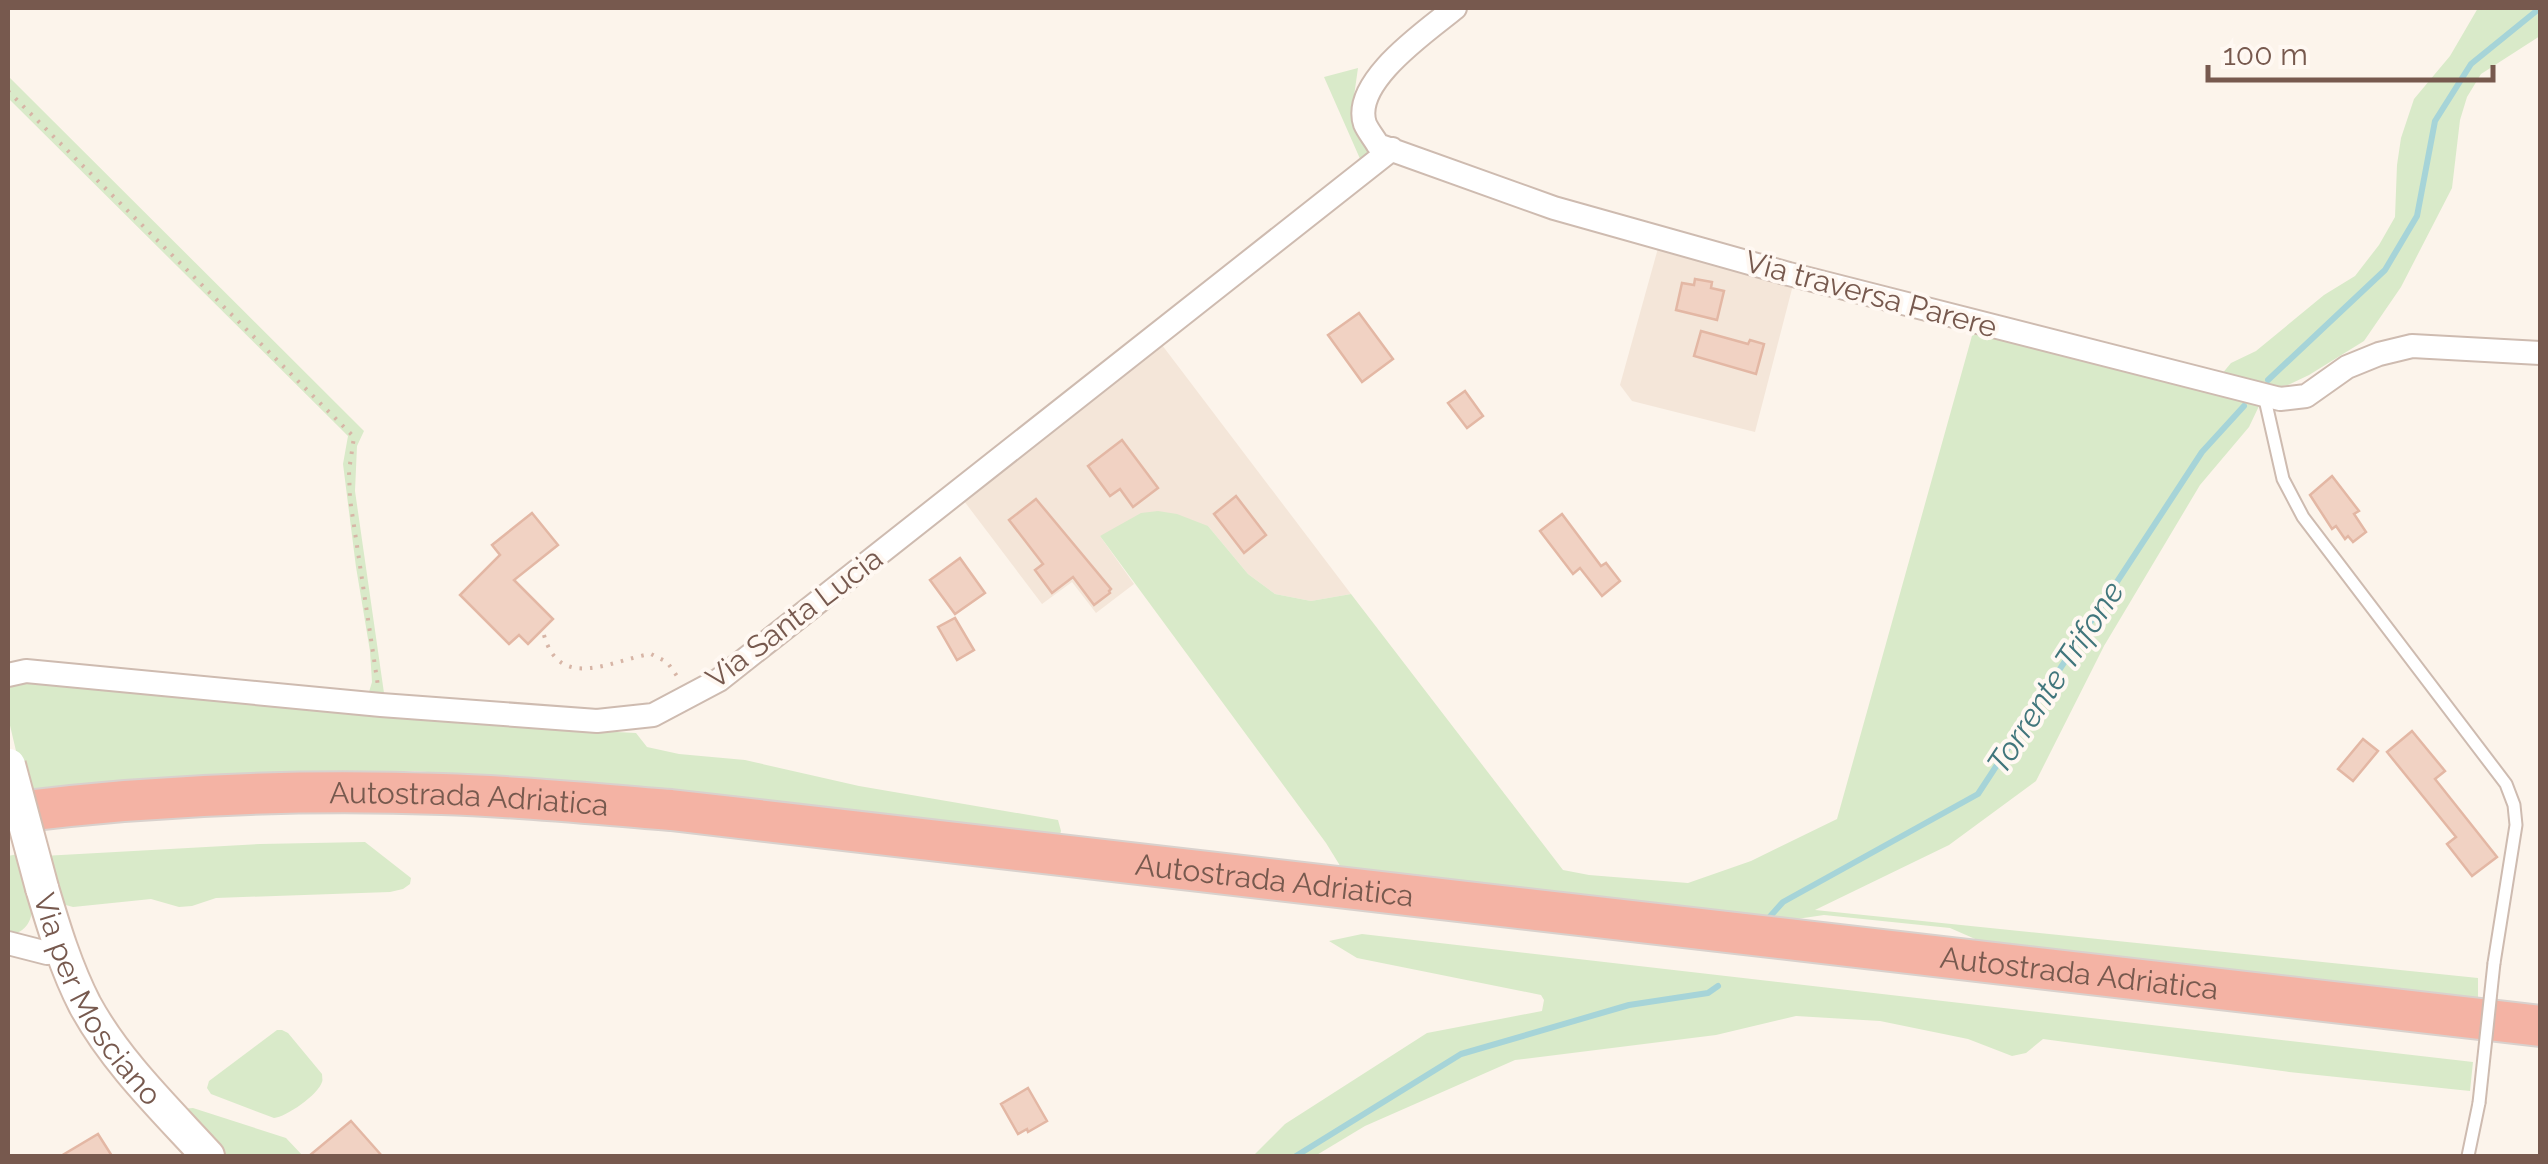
<svg xmlns="http://www.w3.org/2000/svg" width="2548" height="1164" viewBox="0 0 2548 1164" font-family="Raleway,sans-serif">
	<style>
		.residential { fill: #f4e6d9 }
		.green { fill: #d9eac9 }
		.lines { fill: none; stroke-linecap: round; stroke-linejoin: round }
		.stream { stroke: #a6d4d8; stroke-width: 6 }
		.building { fill: #f1d2c3; stroke: #e3b7a4; stroke-width: 2.5 }
		.service-casing { stroke: #cebbb0; stroke-width: 15 }
		.minor-casing { stroke: #cebbb0; stroke-width: 26 }
		.secondary-casing { stroke: #d4bdb0; stroke-width: 36 }
		.motorway-casing { stroke: #d9d1cd; stroke-width: 44 }
		.path { stroke: #d7b5a6; stroke-width: 4; stroke-dasharray: 2.5 8; stroke-linecap: butt }
		.service { stroke: #fff; stroke-width: 11 }
		.minor { stroke: #fff; stroke-width: 22 }
		.secondary { stroke: #fff; stroke-width: 32 }
		.motorway { stroke: #f4b3a4; stroke-width: 40 }
		.service-bridge-casing { stroke: #cebbb0; stroke-width: 15; stroke-linecap: butt }
		.secondary-bridge-casing { stroke: #d4bdb0; stroke-width: 36; stroke-linecap: butt }
		.service-bridge { stroke: #fff; stroke-width: 11 }
		.secondary-bridge { stroke: #fff; stroke-width: 32 }
		.labels { text-anchor: middle; dominant-baseline: central; stroke-width: 8; stroke-linejoin: round; paint-order: stroke }
		.street-label { font-size: 30px; fill: #77594e; stroke: #fff8f2 }
		.water-label { font-size: 32px; font-style: italic; fill: #41767c; stroke: #fff8f2 }
	</style>
	<rect width="100%" height="100%" fill="#fcf4eb"/>
	<path class="residential" d="M1660,241L1794,281L1755,432L1632,401L1620,385Z
		M1159,341L1351,594L1311,601L1275,594L1248,574L1208,526L1100,536L1134,584L1096,613L1072,582L1042,604L961,497Z"/>
	<path class="green" d="M2478,8H2540V36L2481,74L2467,97L2460,120L2452,188L2401,287L2364,341L2309,375L2288,385L2269,388L2221,375L2231,363L2256,351L2324,295L2355,276L2379,245L2395,217L2397,165L2401,138L2414,99L2450,56Z
		M1358,68L1353,103L1371,147L1361,161L1324,77Z
		M8,76L364,431L357,446L355,491L384,693L369,692L372,682L370,651L356,567L343,464L348,436L8,98Z
		M1975,325L2255,402L2259,406L2249,427L2200,485L2104,646L2036,781L1949,845L1815,910L2478,978V1004L1989,945L1950,928L1824,915L1776,922L1347,877L1326,843L1100,536L1141,513L1158,511L1177,514L1208,526L1248,574L1275,594L1311,601L1351,594L1563,870L1589,875L1688,883L1751,861L1837,819Z
		M34,679L466,724L636,733L647,747L679,754L745,760L859,786L1058,820L1061,831L1059,838L697,794L564,781L413,771L218,776L25,789L8,717V689L19,682Z
		M365,842L411,878L410,884L403,889L390,892L216,898L192,906L179,907L151,899L73,907L62,904L43,856L260,844Z
		M23,853C29,879 47,929 9,935L8,856Z
		M1362,934L2473,1062L2470,1091L2289,1072L2043,1039L2026,1053L2012,1056L1968,1039L1880,1021L1796,1016L1716,1035L1515,1060L1365,1126L1315,1156H1253L1285,1124L1427,1033L1542,1011L1544,1000L1541,995L1357,958L1329,941Z
		M277,1030H282L288,1033L322,1074C322,1077 323,1080 322,1082C318,1095 286,1117 274,1118L211,1094L207,1088L209,1081Z
		M193,1108L286,1138L303,1156H216L180,1109Z"/>
	<g class="lines">
		<path class="stream" d="M2268,380L2385,270L2417,216L2435,121L2471,64L2540,8
			M1766,921L1783,902L1978,794L2202,452L2244,406
			M1296,1156L1461,1054L1629,1005L1708,993L1718,986"/>
	</g>
	<path class="building" d="M1695,279L1712,282L1711,288L1724,291L1717,320L1676,310L1682,283L1694,285Z
		M1359,313L1393,359L1362,382L1328,335Z
		M1701,331L1748,344L1750,340L1764,344L1756,374L1694,356Z
		M1465,391L1483,416L1467,428L1448,403Z
		M1122,440L1158,488L1133,507L1120,489L1110,496L1088,466Z
		M2332,476L2359,511L2354,514L2366,532L2353,542L2348,536L2345,539L2336,526L2332,529L2310,495Z
		M1236,496L1266,535L1244,553L1214,514Z
		M1036,499L1111,589L1109,591L1110,593L1094,605L1073,577L1052,593L1035,570L1043,564L1009,520Z
		M532,513L558,545L514,580L553,619L528,644L519,635L509,644L460,595L500,555L492,545Z
		M1562,514L1601,566L1606,563L1620,581L1602,596L1580,568L1573,574L1540,531Z
		M960,558L985,593L955,614L930,580Z
		M955,618L974,650L957,660L938,627Z
		M2412,731L2445,771L2435,779L2497,857L2472,876L2447,844L2456,837L2387,752Z
		M2363,739L2378,751L2353,781L2338,769Z
		M1028,1088L1047,1121L1028,1132L1027,1129L1018,1134L1001,1104Z
		M351,1121L382,1156H309Z
		M98,1134L112,1156H61Z"/>
	<g class="lines">
		<g class="service-casing">
			<path id="service" d="M2264,395L2283,479L2303,517L2506,784L2514,805L2516,825L2494,963
				M2468,1156L2479,1103"/>
		</g>
		<g class="minor-casing">
			<path id="minor" d="M1455,8C1427,31 1351,82 1365,124C1368,131 1374,138 1378,145L1554,208L1789,274L2280,399L2306,396L2347,367L2379,354L2412,346L2540,353
				M8,675L26,671L381,705L597,721L653,715L719,680L1392,149
				M8,943L47,953L61,952"/>
		</g>
		<g class="secondary-casing">
			<g id="secondary">
				<path id="s1" d="M42,888C54,928 66,968 85,1005C116,1062 165,1109 208,1156"/>
			</g>
		</g>
		<g class="motorway-casing">
			<g id="motorway">
				<path id="s2" d="M8,813C152,795 297,789 442,794C518,796 594,804 671,810L2540,1026"/>
			</g>
		</g>
		<path class="path" d="M8,91L354,437L349,471L350,499L378,686
			M544,635C560,693 614,659 651,654L667,662L679,679"/>
		<use href="#service" class="service"/>
		<use href="#minor" class="minor"/>
		<use href="#secondary" class="secondary"/>
		<use href="#motorway" class="motorway"/>
		<g class="service-bridge-casing">
			<path id="service-bridge" d="M2479,1103L2494,963"/>
		</g>
		<g class="secondary-bridge-casing">
			<path id="secondary-bridge" d="M9,765L42,888"/>
		</g>
		<use href="#service-bridge" class="service-bridge"/>
		<use href="#secondary-bridge" class="secondary-bridge"/>
	</g>
	<g class="labels">
		<g class="street-label">
			<text transform="translate(1871 294) rotate(15)">Via traversa Parere</text>
			<text transform="translate(794 618) rotate(-37)">Via Santa Lucia</text>
			<text stroke="none"><textPath href="#s2" startOffset="462">Autostrada Adriatica</textPath></text>
			<text stroke="none"><textPath href="#s2" startOffset="1272">Autostrada Adriatica</textPath></text>
			<text stroke="none"><textPath href="#s2" startOffset="2082">Autostrada Adriatica</textPath></text>
			<text stroke="none"><textPath href="#s1" startOffset="125">Via per Mosciano</textPath></text>
		</g>
		<g class="water-label">
			<text transform="translate(2055 677) rotate(-57)">Torrente Trifone</text>
		</g>
	</g>
	<rect width="2548" height="1164" fill="none" stroke="#77594e" stroke-width="20"/>
	<path d="M2208 65v15h285v-15" fill="none" stroke="#77594e" stroke-width="5"/>
	<text x="2223" y="65" font-size="30" fill="#77594e" stroke="#fff8f2" stroke-width="8" paint-order="stroke">100 m</text>
</svg>
